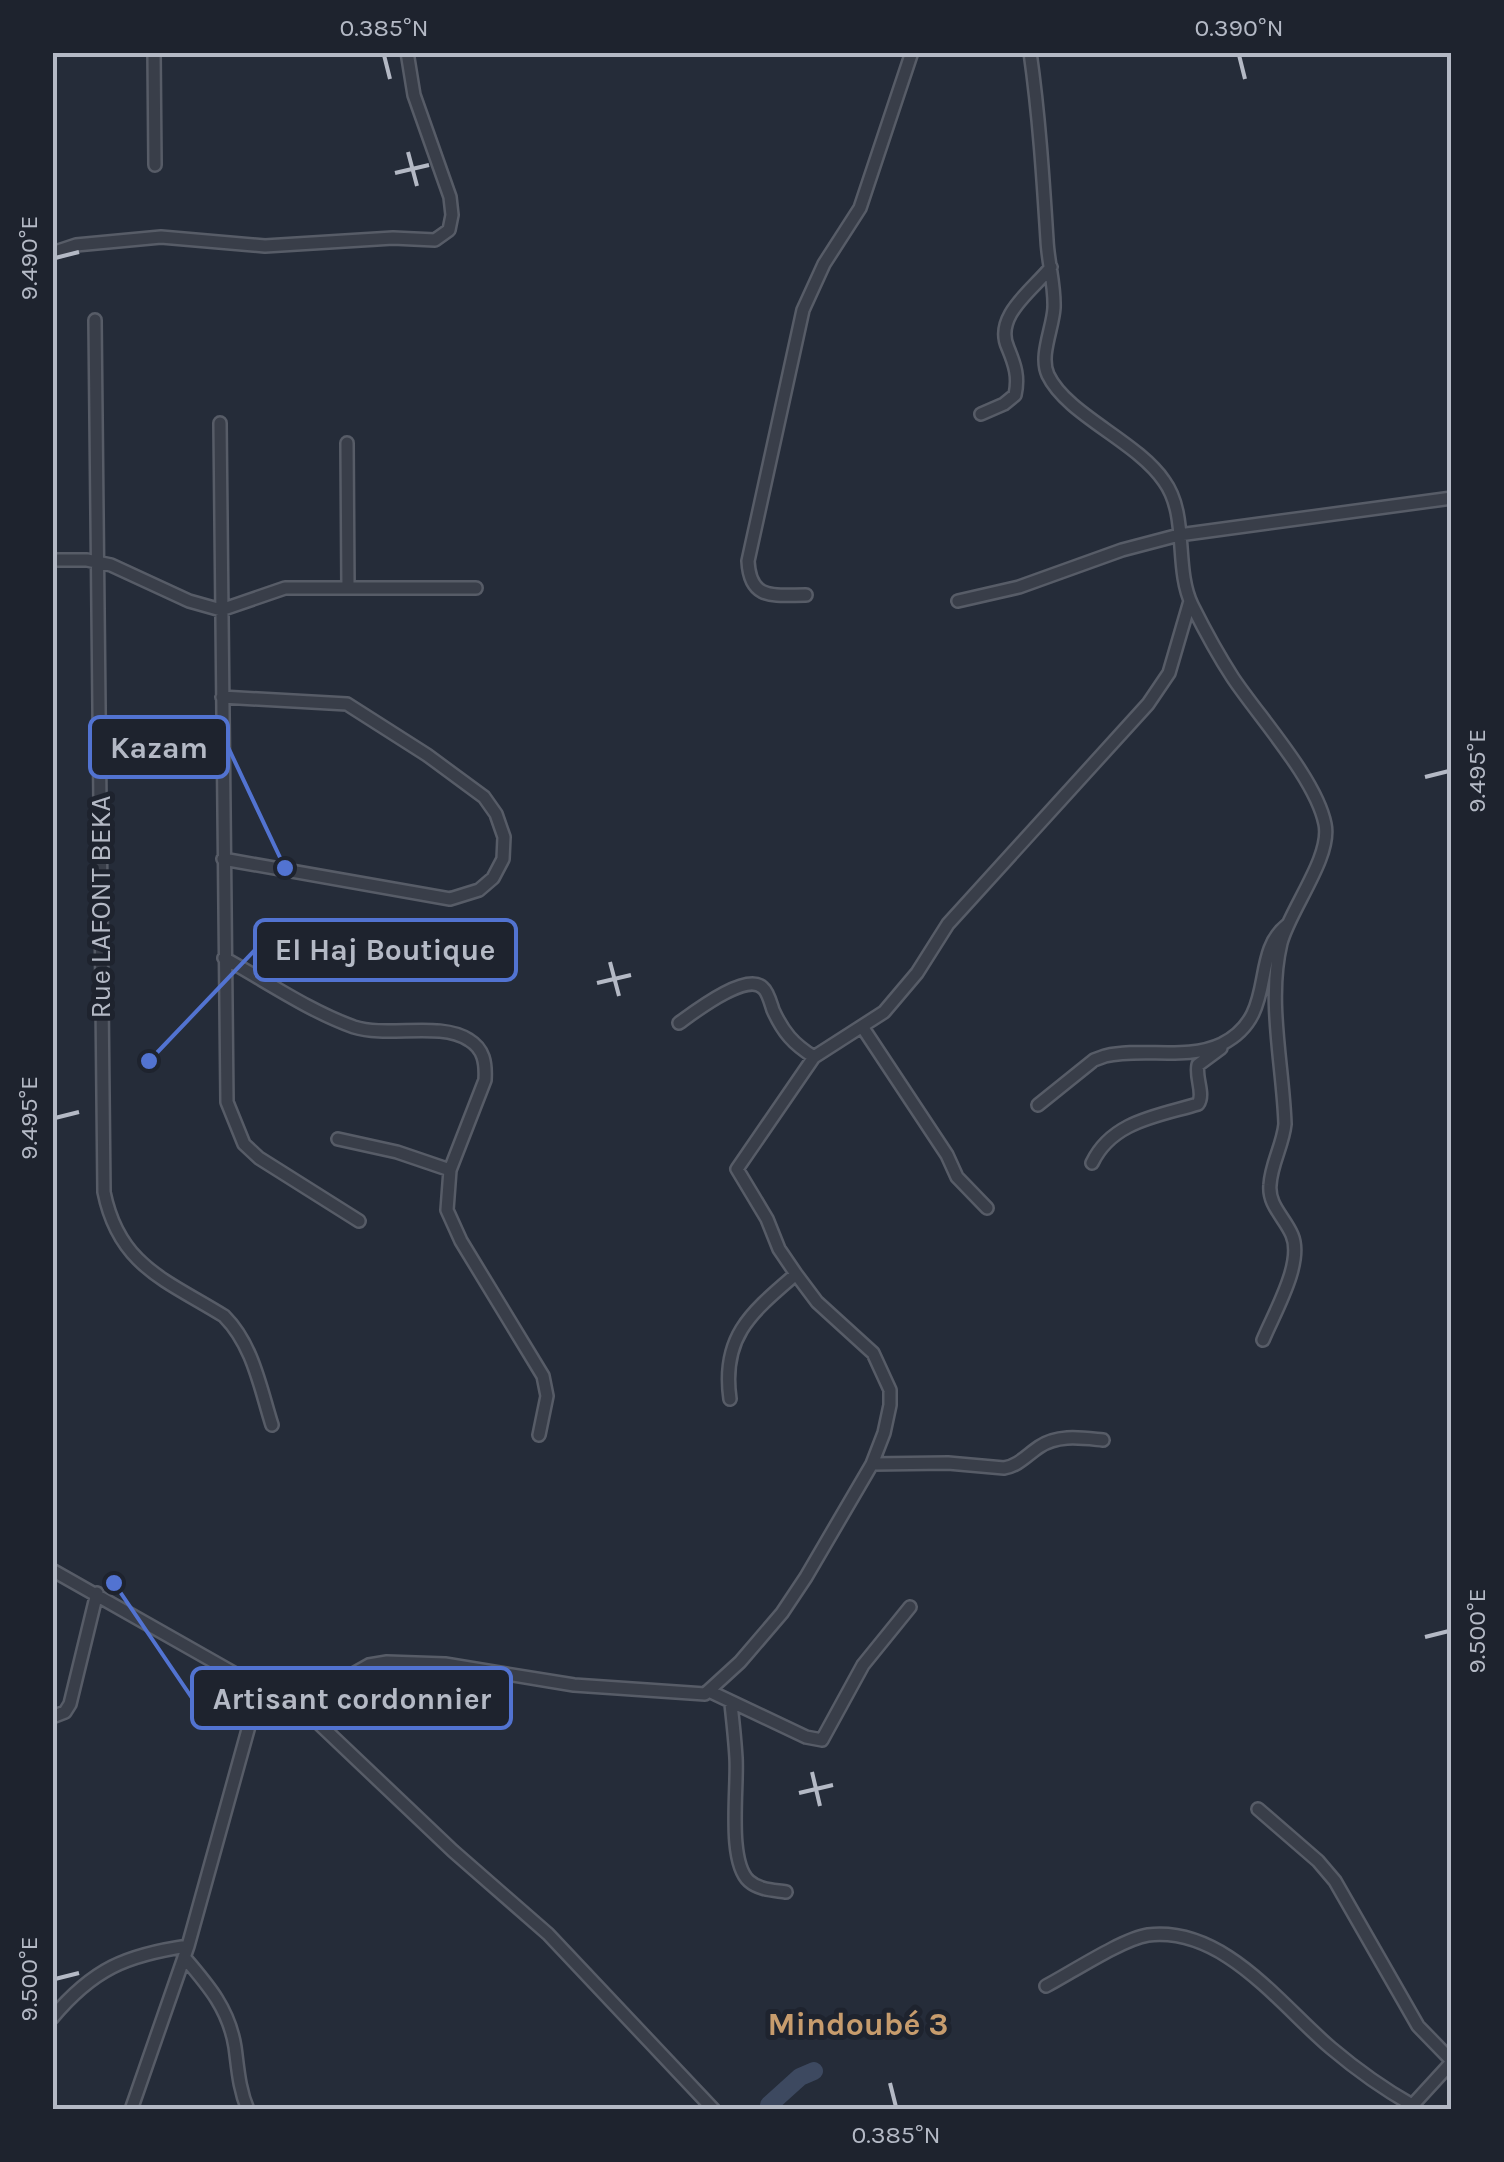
<svg xmlns="http://www.w3.org/2000/svg" width="1504" height="2162" viewBox="0 0 1504 2162" font-family="Karla,sans-serif">
	<style>
		.lines { fill: none; stroke-linecap: round; stroke-linejoin: round }
		.river { stroke: #3d4960; stroke-width: 18 }
		.minor-casing { stroke: #575c67; stroke-width: 16 }
		.minor { stroke: #393e49; stroke-width: 11 }
		.ticks { fill: none; stroke: #b4b9c5; stroke-width: 4 }
		.labels { text-anchor: middle; dominant-baseline: central; stroke-width: 10; stroke-linejoin: round; paint-order: stroke }
		.street-label { font-size: 28px; fill: #b4b9c5; stroke: #1e232e }
		.quarter-label { font-size: 32px; font-weight: bold; fill: #c79c6d; stroke: #1e232e }
		.leader { fill: none; stroke: #5273d1; stroke-width: 4 }
		.callout-dot { fill: #5273d1; stroke: #1e232e; stroke-width: 4 }
		.callout { fill: #1e232e; stroke: #5273d1; stroke-width: 4 }
		.callout-label { font-size: 30px; text-anchor: middle; font-weight: bold; fill: #b4b9c5 }
		.neatline { fill: none; stroke: #b4b9c5; stroke-width: 4 }
		.ticks-label { font-size: 25px; text-anchor: middle; fill: #b4b9c5 }
	</style>
	<rect width="100%" height="100%" fill="#252c39"/>
	<g class="lines">
		<path class="river" d="M770,2110L769,2105L800,2077L814,2071"/>
		<g class="minor-casing">
			<path id="minor" d="M154,52L155,165
				M1030,52C1039,115 1043,177 1047,240C1048,263 1055,285 1054,308C1053,328 1039,356 1048,375C1067,415 1137,441 1164,481C1189,515 1174,568 1192,605C1204,629 1218,655 1233,678C1259,717 1316,779 1325,824C1332,857 1290,909 1281,943C1267,1001 1283,1065 1285,1124C1283,1145 1271,1164 1270,1185C1268,1205 1285,1218 1292,1235C1304,1263 1274,1313 1263,1340
				M52,253L76,245L161,237L265,246L393,238L435,240L449,230L452,215L450,197L414,95L407,52
				M95,320L104,1192C119,1266 166,1280 224,1316C253,1345 260,1387 272,1425
				M981,414L1004,404L1015,395C1019,377 1015,365 1008,348C993,316 1034,289 1051,267
				M220,423L227,1102L244,1144L259,1158L359,1221
				M347,443L348,588
				M52,560H87L111,565L189,601L221,610L285,588H476
				M806,595C774,595 750,601 748,561L803,310L824,264L860,208L912,52
				M958,601L1019,587L1122,550L1179,535L1452,498
				M222,697L347,704L427,755L484,797L496,814L504,837L503,859L493,878L479,890L450,899L223,859
				M224,958C266,981 309,1011 354,1027C388,1038 440,1021 469,1040C484,1049 486,1063 485,1080L450,1170L447,1210L461,1241L543,1376L547,1396L539,1435
				M679,1023C693,1013 747,971 763,988C768,992 771,1004 773,1010C783,1032 793,1044 814,1057
				M863,1028L947,1155L957,1177L987,1208
				M1038,1105L1094,1060L1105,1056C1143,1047 1186,1061 1222,1044C1279,1015 1249,955 1287,925
				M338,1139L397,1152L450,1170
				M1092,1163C1112,1121 1158,1116 1198,1104C1205,1094 1195,1078 1198,1065L1221,1048
				M730,1399C721,1336 752,1312 796,1274
				M872,1464L948,1463L1004,1468C1018,1466 1027,1455 1039,1447C1058,1434 1082,1438 1103,1440
				M52,1570L313,1718L453,1851L548,1934L714,2110
				M711,1692L806,1737L822,1740L863,1665L910,1607
				M731,1704C733,1722 735,1740 736,1758C738,1787 727,1861 749,1881C759,1890 774,1890 786,1892
				M52,1717L65,1712L70,1704L97,1593
				M313,1718L329,1696L353,1674L369,1665L387,1662L445,1664L574,1685L705,1694L740,1662L782,1613L806,1577L872,1464L884,1433L890,1405V1390L873,1353L817,1302L796,1274L779,1249L767,1219L737,1169L814,1057L884,1012L917,973L948,924L1148,704L1169,673L1190,601
				M1258,1809L1318,1861L1335,1881L1418,2026L1452,2061
				M184,1957C208,1985 229,2009 235,2047C238,2069 239,2089 248,2110
				M1046,1986C1071,1973 1122,1939 1148,1935C1224,1926 1280,2005 1331,2048C1357,2070 1382,2088 1412,2105
				M52,2018C93,1969 126,1955 188,1946
				M131,2110L188,1946L259,1690
				M1408,2110L1452,2062"/>
		</g>
		<use href="#minor" class="minor"/>
	</g>
	<path class="ticks" d="M384,55L390,79M1239,55L1245,79M408,152L417,186M395,173L429,165M55,258L79,252M1425,777L1449,771M610,962L619,996M597,983L631,975M55,1118L79,1112M1425,1637L1449,1631M812,1772L820,1806M799,1793L833,1785M55,1979L79,1973M890,2083L896,2107"/>
	<g class="labels">
		<g class="street-label">
			<text transform="translate(100 907) rotate(-90)">Rue LAFONT BEKA</text>
		</g>
		<g class="quarter-label">
			<text x="858" y="2024">Mindoubé 3</text>
		</g>
	</g>
	<path class="leader" d="M285 868L228 747M149 1061L255 950M114 1583L192 1698"/>
	<g class="callout-dot">
		<circle cx="285" cy="868" r="10"/>
		<circle cx="149" cy="1061" r="10"/>
		<circle cx="114" cy="1583" r="10"/>
	</g>
	<g class="callout">
		<rect x="90" y="717" width="138" height="60" rx="10"/>
		<rect x="255" y="920" width="261" height="60" rx="10"/>
		<rect x="192" y="1668" width="319" height="60" rx="10"/>
	</g>
	<g class="callout-label">
		<text x="159" y="758">Kazam</text>
		<text x="385" y="960">El Haj Boutique</text>
		<text x="352" y="1709">Artisant cordonnier</text>
	</g>
	<rect width="1504" height="2162" fill="none" stroke="#1e232e" stroke-width="110"/>
	<rect x="55" y="55" width="1394" height="2052" class="neatline"/>
	<g class="ticks-label">
		<text x="384" y="36">0.385°N</text>
		<text x="1239" y="36">0.390°N</text>
		<text transform="translate(28 258) rotate(-90)" y="9">9.490°E</text>
		<text transform="translate(1476 771) rotate(-90)" y="9">9.495°E</text>
		<text transform="translate(28 1118) rotate(-90)" y="9">9.495°E</text>
		<text transform="translate(1476 1631) rotate(-90)" y="9">9.500°E</text>
		<text transform="translate(28 1979) rotate(-90)" y="9">9.500°E</text>
		<text x="896" y="2143">0.385°N</text>
	</g>
</svg>
